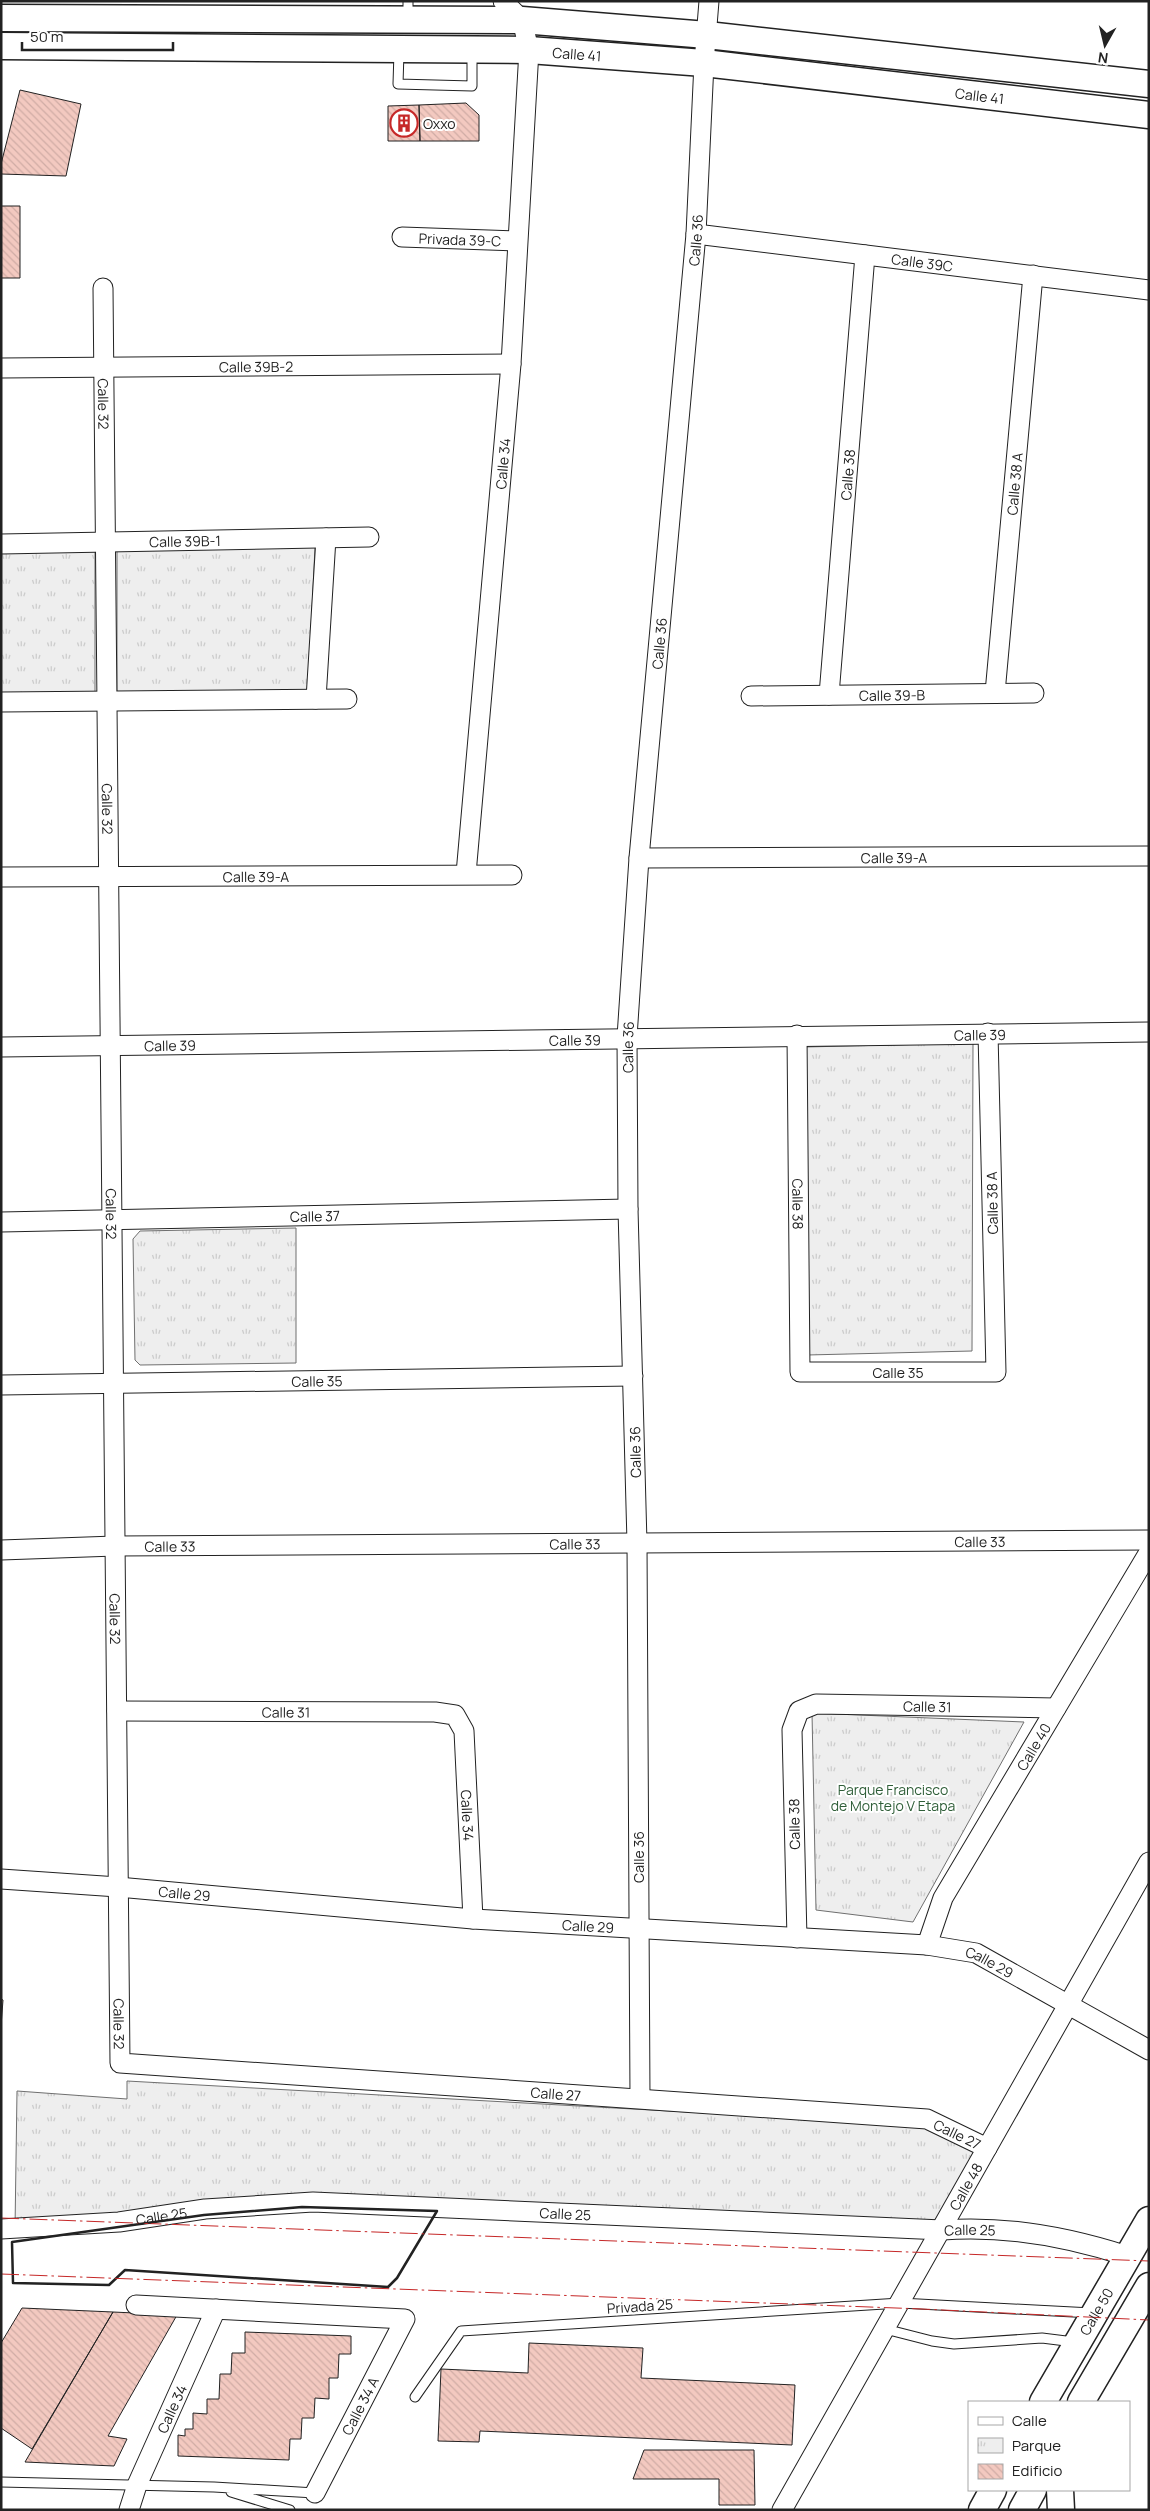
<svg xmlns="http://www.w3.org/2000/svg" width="1150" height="2511" viewBox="0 0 1150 2511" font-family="Manrope,sans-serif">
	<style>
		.park { fill: url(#park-tufts); stroke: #6f6f6f }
		.building { fill: url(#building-back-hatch); stroke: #222 }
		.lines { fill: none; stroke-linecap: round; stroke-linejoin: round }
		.service-casing { stroke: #222; stroke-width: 11 }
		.minor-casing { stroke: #222; stroke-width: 21 }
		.secondary-casing { stroke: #222; stroke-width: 29 }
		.service { stroke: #fff; stroke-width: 9 }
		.minor { stroke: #fff; stroke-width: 19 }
		.secondary { stroke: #fff; stroke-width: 26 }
		.wall { stroke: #222; stroke-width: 2.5 }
		.power { stroke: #c62828; stroke-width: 1; stroke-dasharray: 18 4 2.5 4; stroke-linecap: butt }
		.labels { text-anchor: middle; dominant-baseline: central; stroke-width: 4; stroke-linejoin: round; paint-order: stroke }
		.street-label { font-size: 14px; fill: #222; stroke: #fff }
		.poi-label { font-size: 14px; fill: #222; stroke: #fff; text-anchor: start }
		.park-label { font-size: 14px; fill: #2f5e38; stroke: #fff }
	</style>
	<defs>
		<pattern id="park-tufts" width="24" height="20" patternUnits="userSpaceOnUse" patternTransform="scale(1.25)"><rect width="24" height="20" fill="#eee"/><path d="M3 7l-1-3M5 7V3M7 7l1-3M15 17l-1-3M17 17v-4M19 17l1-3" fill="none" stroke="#ccc"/></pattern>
		<pattern id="building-back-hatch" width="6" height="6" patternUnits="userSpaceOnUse" patternTransform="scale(1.25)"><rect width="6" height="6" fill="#f3c9c0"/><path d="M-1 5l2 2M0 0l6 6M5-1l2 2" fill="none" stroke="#d0aca5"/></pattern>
	</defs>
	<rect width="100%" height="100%" fill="#fff"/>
	<path class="park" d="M1,547H95V695L1,696Z
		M315,547L308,690L117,694V550Z
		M973,1043L972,1351L807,1355L805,1047Z
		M296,1228V1363L140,1365L135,1360L133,1239L140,1231Z
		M812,1713L1024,1722L913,1922L816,1910Z
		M127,2081L922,2125L982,2145L941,2226L310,2197L15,2229L17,2091L127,2099Z"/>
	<path class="building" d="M20,90L81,104L66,176L1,174V164Z
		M466,103L479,115V141H420L419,105Z
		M419,105L420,141H388V106Z
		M1,206H20V278H1Z
		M1,1999L3,2000L1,2026Z
		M22,2308L113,2312L32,2449L1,2428V2343Z
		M113,2312L177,2315L108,2436L127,2439L114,2466L25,2462Z
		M245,2332L351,2336V2354H339L338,2378H329V2399L315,2398L314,2418H302L301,2439H290L289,2460L178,2456V2435L185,2436V2429H193V2413L207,2414V2399H219L220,2374H231L232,2353H245Z
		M529,2343L643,2348L641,2378L795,2385L792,2445L480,2431L479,2442L438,2441L441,2369L528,2373Z
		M644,2450H754L755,2505H719V2479H633Z"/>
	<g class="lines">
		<g class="service-casing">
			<path id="service" d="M408,1V18
				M399,52L398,84L472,86V52
				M885,2329L932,2341L954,2344L1042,2338L1074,2342
				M415,2397L461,2331L900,2303L1092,2313
				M1,2482L214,2487L315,2493
				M231,2492L290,2510"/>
		</g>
		<g class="minor-casing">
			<g id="minor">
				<path id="s1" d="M696,234L1149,290"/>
				<path id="s2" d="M402,237L517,241"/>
				<path id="s3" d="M103,288L120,2063L927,2119L987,2148"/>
				<path id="s4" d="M1,368L511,364"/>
				<path id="s5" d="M1,544L369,537"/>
				<path id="s6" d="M995,693L1033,275"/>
				<path id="s7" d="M829,695L865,255"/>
				<path id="s8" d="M751,696L1034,693"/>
				<path d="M316,699L326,538"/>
				<path d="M1,702L347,699"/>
				<path id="s9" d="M639,858L1149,856"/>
				<path id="s10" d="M466,874L511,364L529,50L522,20L503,1"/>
				<path id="s11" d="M1,877L512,875"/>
				<path id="s12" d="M797,1035L800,1372H996L988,1033"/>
				<path id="s13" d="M1,1047L1149,1032"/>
				<path id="s14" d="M1,1222L628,1209"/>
				<path id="s15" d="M1,1385L633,1376"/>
				<path id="s16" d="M1,1550L115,1546L1149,1540"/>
				<path id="s17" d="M117,1711L435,1712L455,1715L464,1731L473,1919"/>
				<path id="s18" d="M1,1879L118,1887L473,1919L927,1945L976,1953L1149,2050"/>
				<path id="s19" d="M797,1938L792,1730L799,1711L816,1704L1056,1708"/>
				<path id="s20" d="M927,1945L943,1898L1149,1552"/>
				<path id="s21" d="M640,2097L637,1543L628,1209L627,1037L639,858L696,234L704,63L709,1"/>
				<path id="s22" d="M1,2229L119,2222L205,2209L313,2202L942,2230C1005,2225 1068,2237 1127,2256"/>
				<path d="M136,2305L405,2319L315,2493"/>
				<path id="s23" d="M129,2510L137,2485L216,2309"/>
				<path id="s24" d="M782,2510L1149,1862"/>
			</g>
		</g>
		<g class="secondary-casing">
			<g id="secondary">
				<path d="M1,18L522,20L707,35L1149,84"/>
				<path id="s25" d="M1,46L529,50L704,63L1149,115"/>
				<path id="s26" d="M1043,2402L1149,2220"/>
				<path d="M1081,2402L1149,2286"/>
				<path d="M1060,2490L1061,2510"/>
				<path d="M982,2510L993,2490"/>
				<path d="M1022,2510L1033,2490"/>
			</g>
		</g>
		<use href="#service" class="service"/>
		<use href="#minor" class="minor"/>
		<use href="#secondary" class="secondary"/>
		<path class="wall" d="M302,2207L437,2211L397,2278L388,2287L125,2270L109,2285L13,2283L12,2242L204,2215Z"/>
		<path class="power" d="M1,2218L1149,2261
			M1,2274L922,2309L1149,2320"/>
	</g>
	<defs>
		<g id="building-ring" transform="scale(1.4375)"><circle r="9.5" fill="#fff" stroke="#c62828" stroke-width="1.5"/><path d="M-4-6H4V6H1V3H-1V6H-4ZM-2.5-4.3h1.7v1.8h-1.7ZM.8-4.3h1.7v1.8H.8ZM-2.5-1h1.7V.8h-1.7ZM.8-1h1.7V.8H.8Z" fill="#c62828"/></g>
	</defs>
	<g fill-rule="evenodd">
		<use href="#building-ring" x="404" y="123"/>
	</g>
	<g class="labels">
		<g class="street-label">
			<text stroke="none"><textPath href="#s25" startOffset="576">Calle 41</textPath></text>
			<text stroke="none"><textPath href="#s25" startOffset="981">Calle 41</textPath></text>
			<text stroke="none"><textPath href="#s2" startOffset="58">Privada 39-C</textPath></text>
			<text stroke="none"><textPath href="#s21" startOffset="1860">Calle 36</textPath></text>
			<text stroke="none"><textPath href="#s1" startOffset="228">Calle 39C</textPath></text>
			<text stroke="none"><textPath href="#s4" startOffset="255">Calle 39B-2</textPath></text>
			<text stroke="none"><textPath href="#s3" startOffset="116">Calle 32</textPath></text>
			<text stroke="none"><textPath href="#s10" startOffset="412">Calle 34</textPath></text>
			<text stroke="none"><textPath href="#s7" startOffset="221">Calle 38</textPath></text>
			<text stroke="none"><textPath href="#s6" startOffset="210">Calle 38 A</textPath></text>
			<text stroke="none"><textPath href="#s5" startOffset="184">Calle 39B-1</textPath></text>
			<text stroke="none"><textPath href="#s21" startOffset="1455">Calle 36</textPath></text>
			<text stroke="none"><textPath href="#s8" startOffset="141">Calle 39-B</textPath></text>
			<text stroke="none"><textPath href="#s3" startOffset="521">Calle 32</textPath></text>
			<text stroke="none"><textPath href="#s9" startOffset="255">Calle 39-A</textPath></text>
			<text stroke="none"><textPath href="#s11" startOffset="255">Calle 39-A</textPath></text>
			<text stroke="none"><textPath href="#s13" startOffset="979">Calle 39</textPath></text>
			<text stroke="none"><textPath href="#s13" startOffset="574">Calle 39</textPath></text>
			<text stroke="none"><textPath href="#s13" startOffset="169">Calle 39</textPath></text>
			<text stroke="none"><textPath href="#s21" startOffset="1050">Calle 36</textPath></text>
			<text stroke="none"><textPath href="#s12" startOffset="169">Calle 38</textPath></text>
			<text transform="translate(992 1203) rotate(-91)">Calle 38 A</text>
			<text stroke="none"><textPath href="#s3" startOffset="926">Calle 32</textPath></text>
			<text stroke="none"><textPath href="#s14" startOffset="314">Calle 37</textPath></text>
			<text stroke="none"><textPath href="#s12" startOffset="435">Calle 35</textPath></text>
			<text stroke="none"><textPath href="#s15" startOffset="316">Calle 35</textPath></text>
			<text transform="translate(635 1452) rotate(-91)">Calle 36</text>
			<text stroke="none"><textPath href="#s16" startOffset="979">Calle 33</textPath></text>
			<text stroke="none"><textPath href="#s16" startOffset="574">Calle 33</textPath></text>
			<text stroke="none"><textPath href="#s16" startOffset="169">Calle 33</textPath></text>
			<text stroke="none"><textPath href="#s3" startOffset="1331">Calle 32</textPath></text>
			<text stroke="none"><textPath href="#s19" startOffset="358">Calle 31</textPath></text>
			<text stroke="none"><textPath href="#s17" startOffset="169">Calle 31</textPath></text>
			<text stroke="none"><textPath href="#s20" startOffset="226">Calle 40</textPath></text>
			<text stroke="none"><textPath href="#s17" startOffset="441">Calle 34</textPath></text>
			<text transform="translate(794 1824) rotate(-91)">Calle 38</text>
			<text transform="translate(638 1857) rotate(-90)">Calle 36</text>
			<text stroke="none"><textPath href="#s18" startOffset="184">Calle 29</textPath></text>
			<text stroke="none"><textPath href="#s18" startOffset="589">Calle 29</textPath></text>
			<text stroke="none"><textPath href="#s18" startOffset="994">Calle 29</textPath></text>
			<text stroke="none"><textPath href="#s3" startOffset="1736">Calle 32</textPath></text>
			<text stroke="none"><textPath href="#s3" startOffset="2212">Calle 27</textPath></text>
			<text stroke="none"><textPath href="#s3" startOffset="2618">Calle 27</textPath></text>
			<text stroke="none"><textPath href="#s24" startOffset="372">Calle 48</textPath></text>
			<text stroke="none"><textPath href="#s22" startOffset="566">Calle 25</textPath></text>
			<text stroke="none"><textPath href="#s22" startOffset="161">Calle 25</textPath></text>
			<text stroke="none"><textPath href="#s22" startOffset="971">Calle 25</textPath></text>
			<text transform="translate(640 2306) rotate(-4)">Privada 25</text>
			<text stroke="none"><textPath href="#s26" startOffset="105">Calle 50</textPath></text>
			<text transform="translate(360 2406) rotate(-63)">Calle 34 A</text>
			<text stroke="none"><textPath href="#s23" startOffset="110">Calle 34</textPath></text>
		</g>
		<g class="poi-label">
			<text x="423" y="123">Oxxo</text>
		</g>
		<g class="park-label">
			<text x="893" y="1789">Parque Francisco<tspan x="893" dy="16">de Montejo V Etapa</tspan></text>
		</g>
	</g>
	<rect width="1150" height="2511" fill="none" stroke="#222222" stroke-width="5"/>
	<rect x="968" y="2401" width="162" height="90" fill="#ffffff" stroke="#a7a7a7"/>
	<rect x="978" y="2417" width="25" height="8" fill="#ffffff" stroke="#a7a7a7"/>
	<text x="1012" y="2426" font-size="15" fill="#222222">Calle</text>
	<rect x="978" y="2438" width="25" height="15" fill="url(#park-tufts)" stroke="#a7a7a7"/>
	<text x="1012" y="2451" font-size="15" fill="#222222">Parque</text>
	<rect x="978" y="2464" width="25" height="15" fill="url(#building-back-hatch)" stroke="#a7a7a7"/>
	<text x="1012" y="2476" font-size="15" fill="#222222">Edificio</text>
	<g transform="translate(1105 45) rotate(188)" stroke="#ffffff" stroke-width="4" paint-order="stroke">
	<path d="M0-4L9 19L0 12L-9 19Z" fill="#222222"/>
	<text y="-8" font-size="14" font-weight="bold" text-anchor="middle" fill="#222222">N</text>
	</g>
	<path d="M22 42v8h151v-8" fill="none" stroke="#222222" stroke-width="2.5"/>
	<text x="30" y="42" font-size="15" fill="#222222" stroke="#ffffff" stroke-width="4" paint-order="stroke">50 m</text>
</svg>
